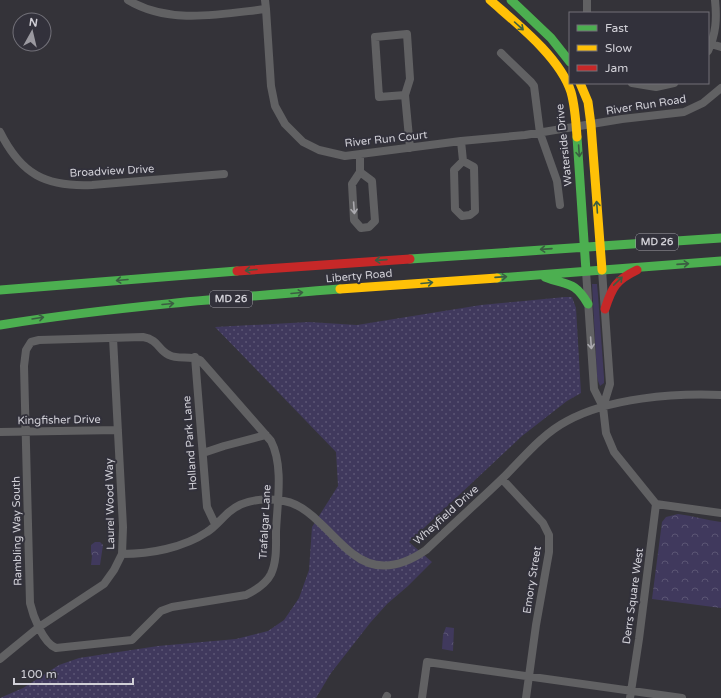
<svg xmlns="http://www.w3.org/2000/svg" width="721" height="698" viewBox="0 0 721 698" font-family="'Varela Round',sans-serif">
	<style>
		.grass { fill: url(#grass-dots) }
		.park { fill: url(#park-crowns) }
		.garden { fill: #40395d }
		.lines { fill: none; stroke-linecap: round; stroke-linejoin: round }
		.street { stroke: #616163; stroke-width: 8 }
		.fast { stroke: #4caf50; stroke-width: 9 }
		.slow { stroke: #ffc107; stroke-width: 9 }
		.jam { stroke: #c62828; stroke-width: 9 }
		.oneway { stroke: #3b5d42 }
		.oneway2 { stroke: #aaa9ae }
		.labels { text-anchor: middle; dominant-baseline: central; stroke-width: 4; stroke-linejoin: round; paint-order: stroke }
		.shield { fill: #32313b; stroke: #a1a0a8; stroke-width: 1 }
		.shield-label { font-size: 10px; font-weight: bold; fill: #d1d0d7 }
		.street-label { font-size: 11px; fill: #d1d0d7; stroke: #32313b }
	</style>
	<defs>
		<pattern id="grass-dots" width="8" height="8" patternUnits="userSpaceOnUse"><rect width="8" height="8" fill="#40395d"/><path d="M2 2h.1M6 6h.1" fill="none" stroke="#5b5574" stroke-width="1.8" stroke-linecap="round"/></pattern>
		<pattern id="park-crowns" width="20" height="18" patternUnits="userSpaceOnUse"><rect width="20" height="18" fill="#40395d"/><path d="M2 6a3 3 0 1 1 6 0M12 15a3 3 0 1 1 6 0" fill="none" stroke="#5b5574"/></pattern>
	</defs>
	<rect width="100%" height="100%" fill="#343339"/>
	<path class="grass" d="M565,297H572L576,308L581,393L567,401L522,436L409,542L432,562L408,586L387,604L370,623L331,673L316,698H0L23,688L59,665L79,658L158,646L236,639L268,631L284,620L299,598L309,570L312,527L338,486L336,452L215,327L309,322L357,325L481,305Z"/>
	<path class="park" d="M678,514C693,516 706,520 721,522V608L652,599L662,522L666,517Z
		M100,542L103,545L100,565H91L92,556L91,553V545L95,542Z
		M446,627L454,628L453,651L442,649L443,635Z"/>
	<path class="garden" d="M592,284H597L598,295L604,377V383L600,386L598,381L597,376Z"/>
	<g class="lines">
		<path class="street" d="M128,0C169,25 221,14 266,9
			M265,0L266,9L271,86L275,106L285,124L303,142L319,150L345,156L461,141L525,135L622,119L684,112L703,103L721,88
			M587,0V13
			M407,34L410,79L405,95L379,97L375,37Z
			M711,44L721,47
			M708,51C716,34 717,19 715,0
			M501,53L531,82L534,86L540,133L557,181L560,205
			M632,83L656,87L674,83
			M405,95L410,148
			M0,132C21,174 45,187 92,185L224,174
			M461,141L463,161L454,170L455,209L462,216L470,215L475,211L474,167L463,161
			M360,155V172L352,184L354,220L361,228L369,227L375,221L372,181L360,172
			M602,270L610,384L603,407
			M586,271L594,389L603,407L606,433L614,452L656,504
			M143,337C159,340 158,350 169,355C178,360 190,355 200,360L271,441C284,466 277,504 276,532C276,545 277,561 271,574C266,584 256,590 246,595L172,607L161,611L132,640L56,648C43,643 33,616 30,603L24,366L26,350L31,342L39,340Z
			M195,357L206,495L207,507L215,524
			M0,432L118,430
			M203,453L224,446L266,435
			M502,479L543,523L549,535V552L536,625L526,698
			M656,504L721,513
			M122,554C150,554 183,548 207,532C215,527 221,519 229,512C244,499 265,498 284,501C298,503 310,513 320,523C331,533 341,545 353,554C377,573 403,566 426,550C451,526 478,502 503,478C523,458 542,434 567,421C609,398 673,393 721,395
			M0,659L39,627L104,584L114,570L122,554L123,527L113,338
			M386,698L387,696
			M422,698L427,662L682,698
			M630,698L639,639L656,504"/>
		<path class="fast" d="M511,0L551,38L570,62
			M577,137L586,271
			M410,259L721,238
			M545,277C567,286 574,280 588,304
			M497,278L721,261
			M0,290L237,271
			M0,325C113,307 226,298 340,289"/>
		<path class="slow" d="M490,0C516,23 560,57 571,92C575,106 576,122 577,137
			M580,83L588,102L591,125L602,270
			M340,289L497,278"/>
		<path class="jam" d="M237,271L410,259
			M605,309C612,287 616,280 637,270"/>
	</g>
	<defs><path id="oneway-shaft" d="M-6 0H5M1.5-3L5.5 0L1.5 3" fill="none" stroke-width="1.6" stroke-linecap="round" stroke-linejoin="round"/></defs>
	<g class="oneway">
		<use href="#oneway-shaft" transform="translate(519 26) rotate(42)"/>
		<use href="#oneway-shaft" transform="translate(579 151) rotate(86)"/>
		<use href="#oneway-shaft" transform="translate(597 207) rotate(-94)"/>
		<use href="#oneway-shaft" transform="translate(546 249) rotate(176)"/>
		<use href="#oneway-shaft" transform="translate(381 260) rotate(176)"/>
		<use href="#oneway-shaft" transform="translate(683 264) rotate(-4)"/>
		<use href="#oneway-shaft" transform="translate(251 270) rotate(175)"/>
		<use href="#oneway-shaft" transform="translate(501 277) rotate(-4)"/>
		<use href="#oneway-shaft" transform="translate(122 280) rotate(175)"/>
		<use href="#oneway-shaft" transform="translate(618 281) rotate(-44)"/>
		<use href="#oneway-shaft" transform="translate(427 283) rotate(-5)"/>
		<use href="#oneway-shaft" transform="translate(297 293) rotate(-5)"/>
		<use href="#oneway-shaft" transform="translate(168 304) rotate(-5)"/>
		<use href="#oneway-shaft" transform="translate(38 318) rotate(-9)"/>
	</g>
	<g class="oneway2">
		<use href="#oneway-shaft" transform="translate(354 208) rotate(86)"/>
		<use href="#oneway-shaft" transform="translate(591 343) rotate(86)"/>
	</g>
	<g class="labels">
		<g class="shield">
			<rect x="636" y="234" width="42" height="16" rx="3"/>
			<rect x="210" y="291" width="42" height="16" rx="3"/>
		</g>
		<g class="shield-label">
			<text x="657" y="242">MD 26</text>
			<text x="231" y="299">MD 26</text>
		</g>
		<g class="street-label">
			<text transform="translate(646 105) rotate(-9)">River Run Road</text>
			<text transform="translate(386 139) rotate(-6)">River Run Court</text>
			<text transform="translate(564 145) rotate(-96)">Waterside Drive</text>
			<text transform="translate(112 171) rotate(-3)">Broadview Drive</text>
			<text transform="translate(359 276) rotate(-5)">Liberty Road</text>
			<text transform="translate(59 420) rotate(-1)">Kingfisher Drive</text>
			<text transform="translate(190 443) rotate(-94)">Holland Park Lane</text>
			<text transform="translate(110 504) rotate(-91)">Laurel Wood Way</text>
			<text transform="translate(446 515) rotate(-42)">Wheyfield Drive</text>
			<text transform="translate(265 522) rotate(-87)">Trafalgar Lane</text>
			<text transform="translate(17 531) rotate(-91)">Rambling Way South</text>
			<text transform="translate(532 580) rotate(-81)">Emory Street</text>
			<text transform="translate(633 596) rotate(-82)">Derrs Square West</text>
		</g>
	</g>
	<rect x="569" y="12" width="140" height="72" fill="#32313b" stroke="#727179"/>
	<rect x="577" y="25" width="20" height="6" fill="#4caf50" stroke="#727179"/>
	<text x="605" y="32" font-size="12" fill="#d1d0d7">Fast</text>
	<rect x="577" y="45" width="20" height="6" fill="#ffc107" stroke="#727179"/>
	<text x="605" y="52" font-size="12" fill="#d1d0d7">Slow</text>
	<rect x="577" y="65" width="20" height="6" fill="#c62828" stroke="#727179"/>
	<text x="605" y="72" font-size="12" fill="#d1d0d7">Jam</text>
	<g transform="translate(32 32) rotate(8)"><circle r="19" fill="#32313b" stroke="#727179"/>
	<path d="M0-3L7 15L0 10L-7 15Z" fill="#9a99a0"/>
	<text y="-6" font-size="11" font-weight="bold" text-anchor="middle" fill="#d1d0d7">N</text>
	</g>
	<path d="M14 678v6h119v-6" fill="none" stroke="#d1d0d7" stroke-width="2"/>
	<text x="20" y="678" font-size="12" fill="#d1d0d7" stroke="#32313b" stroke-width="3" paint-order="stroke">100 m</text>
</svg>
